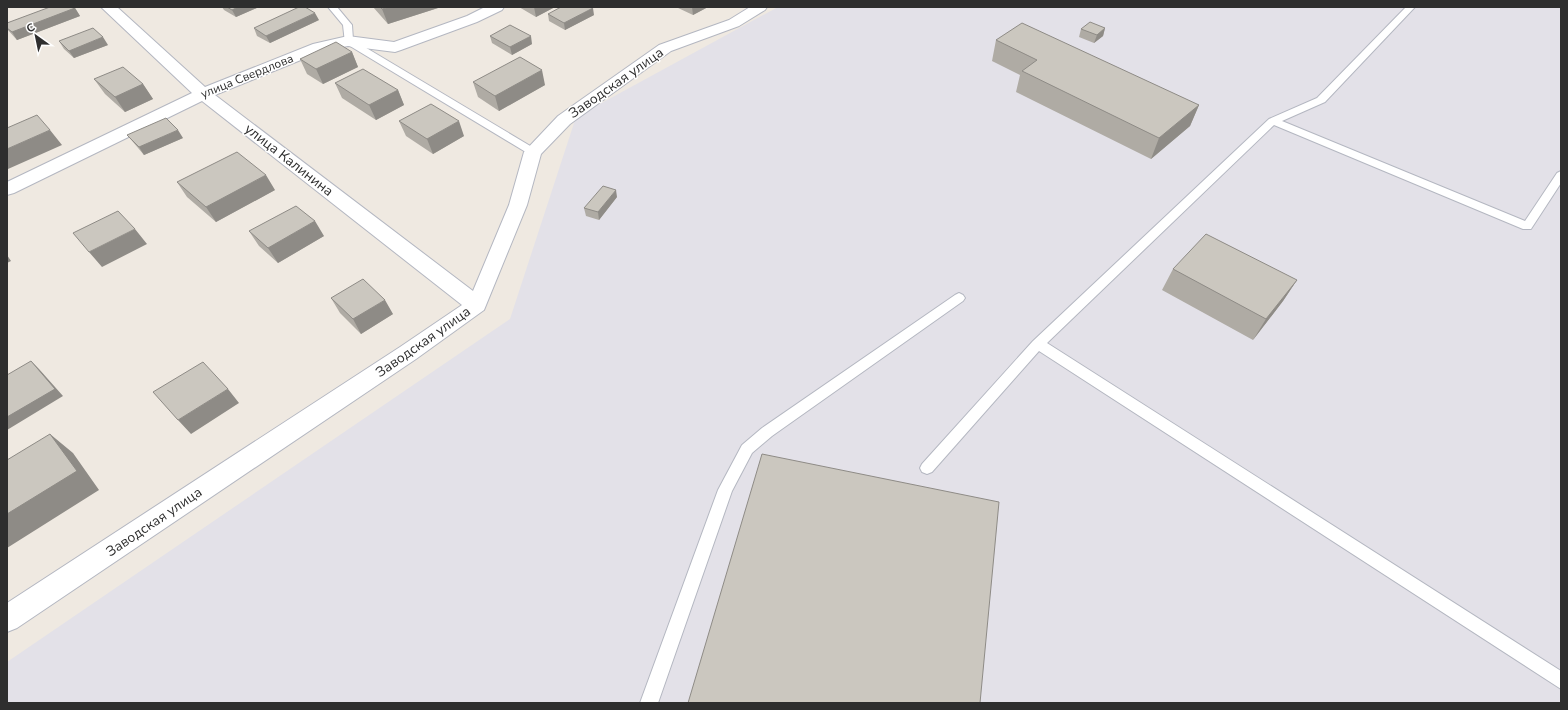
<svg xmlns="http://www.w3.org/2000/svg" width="1568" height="710" viewBox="0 0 1568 710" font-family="'Nunito Sans',sans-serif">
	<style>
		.industrial { fill: #e3e1e8 }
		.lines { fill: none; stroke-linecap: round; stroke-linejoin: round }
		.lane-casing { stroke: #b4b7c1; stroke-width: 2 }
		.street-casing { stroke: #b4b7c1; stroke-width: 2 }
		.lane { fill: #fff; fill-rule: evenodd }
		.street { fill: #fff; fill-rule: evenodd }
		.wall { fill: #afaba4 }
		.shaded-wall { fill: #8e8b86 }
		.building { fill: #cbc7bf; stroke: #8e8b86 }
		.labels { text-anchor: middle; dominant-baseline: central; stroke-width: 3; stroke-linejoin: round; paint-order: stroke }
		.far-street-label { font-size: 12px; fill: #2e2e2e; stroke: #fff }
		.street-label { font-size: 14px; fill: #2e2e2e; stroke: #fff }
	</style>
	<rect width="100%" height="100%" fill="#efe9e1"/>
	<path class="industrial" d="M778,7H1561V703H7V662L510,319L576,117Z"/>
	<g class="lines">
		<g class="lane-casing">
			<path id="lane" d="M328,7H337L352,25L353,40L537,150L538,152L537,154H529L345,43L343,25Z
				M1406,7H1415L1325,102L1282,121L1525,221L1557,173L1561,171V183L1531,229H1523L1274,125L1047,343L1561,671V689L1039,351L932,472L927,474L922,472L920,468L922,464L1033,341L1269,119L1317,98Z
				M959,293L963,295L965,298L963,301L772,436L752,453L732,491L658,703H640L718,490L742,445L762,428L955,295Z"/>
		</g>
		<g class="street-casing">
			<path id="street" d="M101,7H117L205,87L313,44L348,36L394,42L467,16L485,7H504L502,10L477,22L401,50L395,52L348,46L323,51L215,95L473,291L509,205L524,152L558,116L659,45L729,20L750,7H767L765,10L739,26L671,51L570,124L541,154L527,205L484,310L416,359L17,628L7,632V603L400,347L462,305L202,101L14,193L7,195V182L192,93Z"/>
		</g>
		<use href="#lane" class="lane"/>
		<use href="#street" class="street"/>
	</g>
	<path class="wall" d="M222,7H259L236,17L224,10Z
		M373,7H437L438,8L388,24Z
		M519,7H555L536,17Z
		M676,7H708L693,15Z
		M75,8L80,16L17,40L7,29V23Z
		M548,14L594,15L565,30L549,21Z
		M319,20L270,43L257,36L254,28Z
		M1105,28L1103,36L1094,43L1079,37L1081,29Z
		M490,36L532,44L512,55L492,43Z
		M996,40L1199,105L1190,126L1151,159L1016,92L1020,75L992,61Z
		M59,41L108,45L74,58L64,49Z
		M352,52L358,67L323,84L307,74L300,59Z
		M94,79L143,84L153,99L125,112L105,94Z
		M473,82L545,85L499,111L478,97Z
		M335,83L398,90L404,105L376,120L342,98Z
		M399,121L464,136L433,154L406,136Z
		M127,135L183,138L144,155L133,142Z
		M177,182L275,190L216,222L187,197Z
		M617,197L599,220L586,216L584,208Z
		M249,231L324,236L278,263L259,246Z
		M1173,269L1297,280L1283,301L1253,340L1162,290Z
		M331,298L393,314L361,334L340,313Z"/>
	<path class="shaded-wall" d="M238,7H259L236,17L232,10Z
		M390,7H437L438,8L388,24L382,9Z
		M534,7H555L536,17Z
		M692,7H708L693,15Z
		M75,8L80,16L17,40L12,32Z
		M593,8L594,15L565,30L564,23Z
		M315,13L319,20L270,43L266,36Z
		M1105,28L1103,36L1094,43L1097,35Z
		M531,36L532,44L512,55L510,47Z
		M103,37L108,45L74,58L69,51Z
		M352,52L358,67L323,84L316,69Z
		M542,70L545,85L499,111L495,96Z
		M143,84L153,99L125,112L115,97Z
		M398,90L404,105L376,120L369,105Z
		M1199,105L1190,126L1151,159L1159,138Z
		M459,121L464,136L433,154L427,139Z
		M50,130L62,145L8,169L7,168V149Z
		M178,130L183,138L144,155L139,147Z
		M266,175L275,190L216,222L206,207Z
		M616,190L617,197L599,220L598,212Z
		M315,221L324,236L278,263L268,248Z
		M135,229L147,244L102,267L89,252Z
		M7,255L11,261L7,263Z
		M1297,280L1283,301L1253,340L1266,319Z
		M385,300L393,314L361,334L353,319Z
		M31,361L39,369L63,396L7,430V417Z
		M228,389L239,403L191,434L178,420Z
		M50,434L73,453L99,490L7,548V514Z"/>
	<path class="building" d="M50,7H74L75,8L12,32L7,28V23Z
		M227,7H238L232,10Z
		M299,7H305L315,13L266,36L254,28Z
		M380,7H390L382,9Z
		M561,7H592L593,8L564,23L548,14Z
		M1090,22L1105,28L1097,35L1081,29Z
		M1022,23L1199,105L1159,138L1022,71L1037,60L996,40Z
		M510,25L531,36L510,47L490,36Z
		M93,28L103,37L69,51L59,41Z
		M336,42L352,52L316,69L300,59Z
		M520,57L542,70L495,96L473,82Z
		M123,67L143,84L115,97L94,79Z
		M363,69L398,90L369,105L335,83Z
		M431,104L459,121L427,139L399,121Z
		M37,115L50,130L7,149V128Z
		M166,118L178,130L139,147L127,135Z
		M237,152L266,175L206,207L177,182Z
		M603,186L616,190L598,212L584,208Z
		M296,206L315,221L268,248L249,231Z
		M118,211L135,229L89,252L73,233Z
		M1206,234L1297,280L1266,319L1173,269Z
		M363,279L385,300L353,319L331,298Z
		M31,361L55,389L7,417V375Z
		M203,362L228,389L178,420L153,392Z
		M50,434L77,471L7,514V460Z
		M762,454L999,502L980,703H688Z"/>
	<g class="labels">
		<g class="far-street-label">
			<text transform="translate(247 76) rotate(-22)">улица Свердлова</text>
		</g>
		<g class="street-label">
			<text transform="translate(616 83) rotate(-35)">Заводская улица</text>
			<text transform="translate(289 160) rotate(38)">улица Калинина</text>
			<text transform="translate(423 342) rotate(-35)">Заводская улица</text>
			<text transform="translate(154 522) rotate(-34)">Заводская улица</text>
		</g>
	</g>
	<rect width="1568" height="710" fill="none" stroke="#2e2e2e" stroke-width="16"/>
	<g transform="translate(36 36) rotate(327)" stroke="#ffffff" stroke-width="3" paint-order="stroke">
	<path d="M0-3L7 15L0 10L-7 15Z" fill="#2e2e2e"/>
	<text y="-6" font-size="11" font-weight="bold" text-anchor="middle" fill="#2e2e2e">С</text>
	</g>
</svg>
